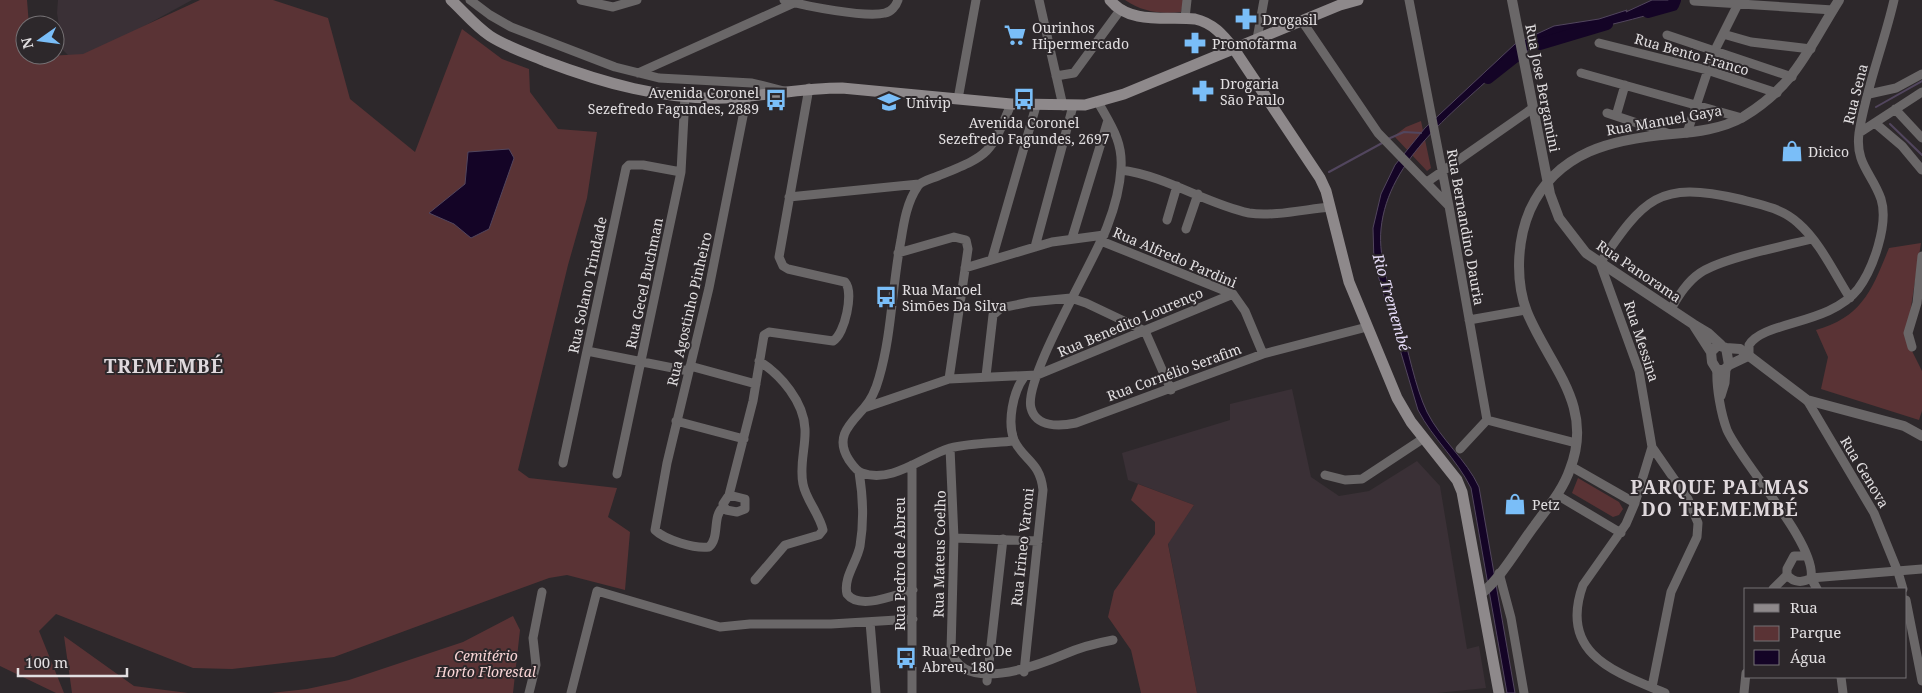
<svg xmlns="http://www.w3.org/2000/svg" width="1922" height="693" viewBox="0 0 1922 693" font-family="'Noto Serif',serif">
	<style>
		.built { fill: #3a3036 }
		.green { fill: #5a3335 }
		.water { fill: #140426; stroke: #52465e }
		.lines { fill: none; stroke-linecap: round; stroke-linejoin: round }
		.stream { stroke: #52465e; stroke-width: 2 }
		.river { stroke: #140426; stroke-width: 12 }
		.minor { stroke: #6a6768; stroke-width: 9 }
		.tertiary { stroke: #6a6768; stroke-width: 10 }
		.secondary { stroke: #8e898b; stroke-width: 11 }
		.labels { text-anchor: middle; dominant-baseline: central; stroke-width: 4; stroke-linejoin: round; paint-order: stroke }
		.poi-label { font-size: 14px; fill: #e2dfe1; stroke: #2d282b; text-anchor: start }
		.street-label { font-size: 14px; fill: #e2dfe1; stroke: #2d282b }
		.park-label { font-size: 14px; font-style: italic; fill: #f9d5d6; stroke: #2d282b }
		.water-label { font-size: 15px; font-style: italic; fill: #e6dcf8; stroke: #2d282b }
		.district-label { font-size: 19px; font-weight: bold; letter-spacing: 1px; fill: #dfd8dc; stroke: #2d282b }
	</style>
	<rect width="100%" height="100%" fill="#2d282b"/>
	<path class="built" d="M58,0H192L102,49L78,57L69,56L63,50L57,13Z
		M1292,389L1311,477L1339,496L1369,491L1417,461L1440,486L1467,649L1479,646L1486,688L1437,693H1197L1168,543L1194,505L1128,480L1122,453L1230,420V404Z"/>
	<path class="green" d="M0,0H27L29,25H25V55L31,57L83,54L200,0H273L328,18L350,99L415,152L462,29L502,59L529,69L530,92L558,129L597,132L587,198L568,265L518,470L529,478L617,488L608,517L630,532L625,590L567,575L549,578L334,657L232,669L193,668L56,614L39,631L64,693H56L0,666Z
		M1125,0H1184L1181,12C1159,14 1143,12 1125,0Z
		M1421,121L1431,168L1427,171L1394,136L1406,127Z
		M1921,243L1906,339L1922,371V411L1919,420L1821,389L1828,357L1816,330C1862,317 1872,290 1889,248Z
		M1578,478L1619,502L1623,509L1619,515L1613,517L1572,493Z
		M1138,484L1194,505L1168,544L1197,693H1141L1131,650L1108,617L1114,591L1155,534V522L1131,500Z
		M513,616L520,630L513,693H271L307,689L349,680L463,642Z
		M64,636L134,686L188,693H72Z"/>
	<path class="water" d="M1652,0H1671L1662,9L1651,14C1602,29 1547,34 1504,65C1457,110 1388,158 1381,229C1378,260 1391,292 1400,321C1408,349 1415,387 1427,412C1441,440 1466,459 1479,487L1515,693H1507L1471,488C1456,458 1433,439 1418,410L1374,262L1373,228L1381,194L1395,165L1425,128L1515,44L1554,26L1599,19L1627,10L1626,12Z
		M509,149L514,158L489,229L471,238L454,224L429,213L465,184L468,152Z"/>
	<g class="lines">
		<path class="stream" d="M1876,107L1922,81
			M1890,124L1922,155
			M1388,139L1404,132L1421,133
			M1329,172L1384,142"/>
		<path class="river" d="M1648,12L1673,5L1675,0
			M1540,44L1607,24
			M1488,78L1521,52"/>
		<path class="minor" d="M470,0L490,15L511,27L615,67L659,78L752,83L784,91
			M581,0L613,7L637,0
			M784,0C805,6 866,18 885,13C891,12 896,6 898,0
			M1039,0L1063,106
			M1409,0L1449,206L1487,420
			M1694,1L1833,10
			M1185,18L1187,0
			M1302,21L1378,133L1449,206
			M1723,34L1751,42L1811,49
			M1667,35L1792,77
			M1257,39L1264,0
			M1599,43L1707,70L1777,93
			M638,73L794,3
			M1581,73L1742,118
			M1056,76L1074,73L1121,9
			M1869,94L1896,88L1922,74
			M958,99L976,0
			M1098,102C1110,124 1123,141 1121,168C1120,188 1114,209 1107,227C1094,262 1023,379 1031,408C1036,428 1061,426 1076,423L1263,354L1367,327
			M1011,104C990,156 989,155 938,176C931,179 921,181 918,186C907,202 904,221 901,240C892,285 892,334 879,378C876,389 872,399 864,408C850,424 834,437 849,460C852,464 856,471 862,473C892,484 923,456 950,448C970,443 994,443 1014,441
			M1895,109L1922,138
			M1607,113L1670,134
			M1616,116L1625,85
			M1875,123L1902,146L1922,170
			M1687,133L1714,52L1740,0
			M1859,133L1922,92
			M1121,170C1167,176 1206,204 1249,213C1272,217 1307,209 1330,207
			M1427,182L1533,108
			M789,197L919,184
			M1167,220L1177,186
			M1186,229L1198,194
			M1072,238L1108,120
			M1101,241L1233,294L1245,311L1263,354
			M1035,247L1073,106
			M898,253L954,237L966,240L968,249L949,379
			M992,259L1036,106
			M965,268L1052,242L1104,235
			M1671,309C1679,295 1687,282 1700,273C1722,258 1784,246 1812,239
			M1469,320L1526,310
			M1912,347L1908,333L1917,303L1922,256
			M587,351L688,371
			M1749,357V345C1763,321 1830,325 1858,289C1873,269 1889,224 1881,199C1872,173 1855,164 1859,133C1866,88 1884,44 1894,0
			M690,366L756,384
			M1717,370C1716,387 1721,414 1727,430C1742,464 1817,544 1811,578
			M986,376L993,315L1001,308L1030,302L1071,298L1086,303L1145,331L1171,390
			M1024,377C1013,392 1007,422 1014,440C1023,460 1040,461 1043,490L1024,672
			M1721,396L1725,383L1726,369
			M1807,400L1874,513L1898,572L1903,589
			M864,408L949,379L1037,375L1233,294
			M1487,420L1576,443
			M676,421L744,439
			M950,448L954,538L951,651C964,693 1034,667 1065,654C1081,647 1097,643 1113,640
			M1460,449L1487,420
			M563,463L626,168L629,165H643L681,172
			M912,465V693
			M1572,467L1635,503
			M859,472C863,496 864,522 860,546C857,562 843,578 847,594C860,611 896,594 913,590
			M617,474L681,172L685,96
			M1325,475L1345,480L1362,479L1424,438
			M729,495L753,401L764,335L769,332L833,341C845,334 854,292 845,282L788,269L783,266L779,257L809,88
			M729,495L745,499V509L737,512L726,510L723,504Z
			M1557,495L1621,533
			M723,507C712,517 720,537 709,547C695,549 665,540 655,530L667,463L709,288L747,96
			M954,538L1038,541
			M1499,573L1511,618L1524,693
			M1787,575C1794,583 1803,583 1811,578L1922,569
			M1787,575V569L1794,556H1807
			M1811,578L1817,589
			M755,580L785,545L819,535L823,530C819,513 806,500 803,484C799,465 806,447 805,429C804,402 781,375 759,361
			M1773,589L1787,575
			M1906,600L1922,681
			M870,622L876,693
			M1841,677L1843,693
			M987,681L1003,539
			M1652,687L1671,592L1697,537L1698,523L1688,499L1652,447
			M529,693L536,665L533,638L542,592
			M571,693L597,591L720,627L750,624H831L913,619
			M1665,693C1615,672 1558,654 1583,585L1626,524L1635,503L1652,447L1639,371L1600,263C1644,199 1658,180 1739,199C1759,204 1782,208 1798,223C1820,242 1834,273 1850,298
			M1744,693L1746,673"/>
		<path class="tertiary" d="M1512,0L1550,194L1559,218L1586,253L1693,324L1711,352
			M1693,324L1708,333L1721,345
			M1718,345L1726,348L1729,365L1724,370H1717L1712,362L1711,352Z
			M1726,348L1740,349L1807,400L1904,426L1922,436
			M1729,365L1748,356
			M1482,593C1501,578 1519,546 1535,525C1548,507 1563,490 1570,469C1595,405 1549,366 1527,312C1515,281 1517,240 1530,210C1557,151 1613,139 1672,134C1696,132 1722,129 1743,117C1796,85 1808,49 1839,0"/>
		<path class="secondary" d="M451,0C464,12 475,26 490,36C507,47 526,53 545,61C603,83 663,100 725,98C765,96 803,88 842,88L1011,104L1085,105L1124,94L1340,5L1358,0
			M1110,0C1130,25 1168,16 1195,19C1213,23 1223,35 1234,49L1320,178L1326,191L1349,282L1397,398L1411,422L1457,480L1462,492L1499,693"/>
	</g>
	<defs>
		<g id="pharmacy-bare" transform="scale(1.725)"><path d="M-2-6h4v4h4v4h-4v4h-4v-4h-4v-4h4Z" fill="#7abef8" stroke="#2d282b" stroke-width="2.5" paint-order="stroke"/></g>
		<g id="supermarket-bare" transform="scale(1.725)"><path d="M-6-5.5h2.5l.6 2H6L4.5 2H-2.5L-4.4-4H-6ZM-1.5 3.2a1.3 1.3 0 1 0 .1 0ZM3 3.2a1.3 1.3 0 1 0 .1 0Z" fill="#7abef8" stroke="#2d282b" stroke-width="2.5" paint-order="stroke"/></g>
		<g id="bus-bare" transform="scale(1.725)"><path d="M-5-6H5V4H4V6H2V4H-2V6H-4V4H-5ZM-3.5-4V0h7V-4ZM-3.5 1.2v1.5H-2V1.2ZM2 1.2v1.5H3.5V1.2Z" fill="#7abef8" stroke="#2d282b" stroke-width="2.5" paint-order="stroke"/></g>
		<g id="university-bare" transform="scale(1.725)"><path d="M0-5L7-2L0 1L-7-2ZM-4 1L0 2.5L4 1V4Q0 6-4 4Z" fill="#7abef8" stroke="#2d282b" stroke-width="2.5" paint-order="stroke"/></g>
		<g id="shop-bare" transform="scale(1.725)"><path d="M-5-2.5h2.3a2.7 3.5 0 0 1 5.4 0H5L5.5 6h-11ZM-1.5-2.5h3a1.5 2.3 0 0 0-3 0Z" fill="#7abef8" stroke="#2d282b" stroke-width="2.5" paint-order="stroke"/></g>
	</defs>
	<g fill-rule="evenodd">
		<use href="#pharmacy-bare" x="1246" y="19"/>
		<use href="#supermarket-bare" x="1015" y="35"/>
		<use href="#pharmacy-bare" x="1195" y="43"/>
		<use href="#pharmacy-bare" x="1203" y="91"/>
		<use href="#bus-bare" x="1024" y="99"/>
		<use href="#bus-bare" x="776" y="100"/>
		<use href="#university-bare" x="889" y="102"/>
		<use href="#shop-bare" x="1792" y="151"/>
		<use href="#bus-bare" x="886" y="297"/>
		<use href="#shop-bare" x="1515" y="504"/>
		<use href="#bus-bare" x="906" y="658"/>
	</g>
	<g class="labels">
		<g class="poi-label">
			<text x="1262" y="19">Drogasil</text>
			<text x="1032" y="27">Ourinhos<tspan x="1032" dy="16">Hipermercado</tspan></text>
			<text x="1212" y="43">Promofarma</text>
			<text x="1220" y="83">Drogaria<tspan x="1220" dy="16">São Paulo</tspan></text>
			<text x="759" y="92" text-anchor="end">Avenida Coronel<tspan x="759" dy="16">Sezefredo Fagundes, 2889</tspan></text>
			<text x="906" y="102">Univip</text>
			<text x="1024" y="122" text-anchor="middle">Avenida Coronel<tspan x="1024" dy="16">Sezefredo Fagundes, 2697</tspan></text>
			<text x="1808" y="151">Dicico</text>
			<text x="902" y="289">Rua Manoel<tspan x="902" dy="16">Simões Da Silva</tspan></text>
			<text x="1532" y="504">Petz</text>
			<text x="922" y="650">Rua Pedro De<tspan x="922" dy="16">Abreu, 180</tspan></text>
		</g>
		<g class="street-label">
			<text transform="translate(1692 54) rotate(16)">Rua Bento Franco</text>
			<text transform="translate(1543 88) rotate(79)">Rua Jose Bergamini</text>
			<text transform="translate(1855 94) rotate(-76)">Rua Sena</text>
			<text transform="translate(1664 120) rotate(-10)">Rua Manuel Gaya</text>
			<text transform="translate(1466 227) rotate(80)">Rua Bernandino Dauria</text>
			<text transform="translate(1175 257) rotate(23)">Rua Alfredo Pardini</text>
			<text transform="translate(1639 271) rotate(34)">Rua Panorama</text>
			<text transform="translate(644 283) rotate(-78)">Rua Gecel Buchman</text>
			<text transform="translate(587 285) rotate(-78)">Rua Solano Trindade</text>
			<text transform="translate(689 309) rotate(-77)">Rua Agostinho Pinheiro</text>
			<text transform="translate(1130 322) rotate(-23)">Rua Benedito Lourenço</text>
			<text transform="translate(1642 341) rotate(72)">Rua Messina</text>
			<text transform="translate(1174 372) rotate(-20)">Rua Cornélio Serafim</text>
			<text transform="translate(1865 472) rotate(59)">Rua Genova</text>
			<text transform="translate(1022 547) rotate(-84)">Rua Irineo Varoni</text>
			<text transform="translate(939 554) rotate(-89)">Rua Mateus Coelho</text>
			<text transform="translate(899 564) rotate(-90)">Rua Pedro de Abreu</text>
		</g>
		<g class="park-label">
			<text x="486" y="655">Cemitério<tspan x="486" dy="16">Horto Florestal</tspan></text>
		</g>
		<g class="water-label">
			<text transform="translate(1392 302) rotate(74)">Rio Tremembé</text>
		</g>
		<g class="district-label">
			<text x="164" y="366">TREMEMBÉ</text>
			<text x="1720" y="487">PARQUE PALMAS<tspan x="1720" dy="22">DO TREMEMBÉ</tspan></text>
		</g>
	</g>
	<rect x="1744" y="588" width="162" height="90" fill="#2d282b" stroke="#757174"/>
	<rect x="1754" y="604" width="25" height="8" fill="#8e898b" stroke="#757174"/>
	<text x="1790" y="613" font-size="15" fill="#e2dfe1">Rua</text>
	<rect x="1754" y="626" width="25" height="15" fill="#5a3335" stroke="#757174"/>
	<text x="1790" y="638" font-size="15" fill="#e2dfe1">Parque</text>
	<rect x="1754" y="650" width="25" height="15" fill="#140426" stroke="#757174"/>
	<text x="1790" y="663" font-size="15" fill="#e2dfe1">Água</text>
	<g transform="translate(40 40) rotate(256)"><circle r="24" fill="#2d282b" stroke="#757174"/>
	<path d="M0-4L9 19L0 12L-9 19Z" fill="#7abef8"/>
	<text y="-8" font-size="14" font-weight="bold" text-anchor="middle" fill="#e2dfe1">N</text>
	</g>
	<path d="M18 668v8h109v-8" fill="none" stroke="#e2dfe1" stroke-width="2.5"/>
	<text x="25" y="668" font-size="15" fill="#e2dfe1" stroke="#2d282b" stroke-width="4" paint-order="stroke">100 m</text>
</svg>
